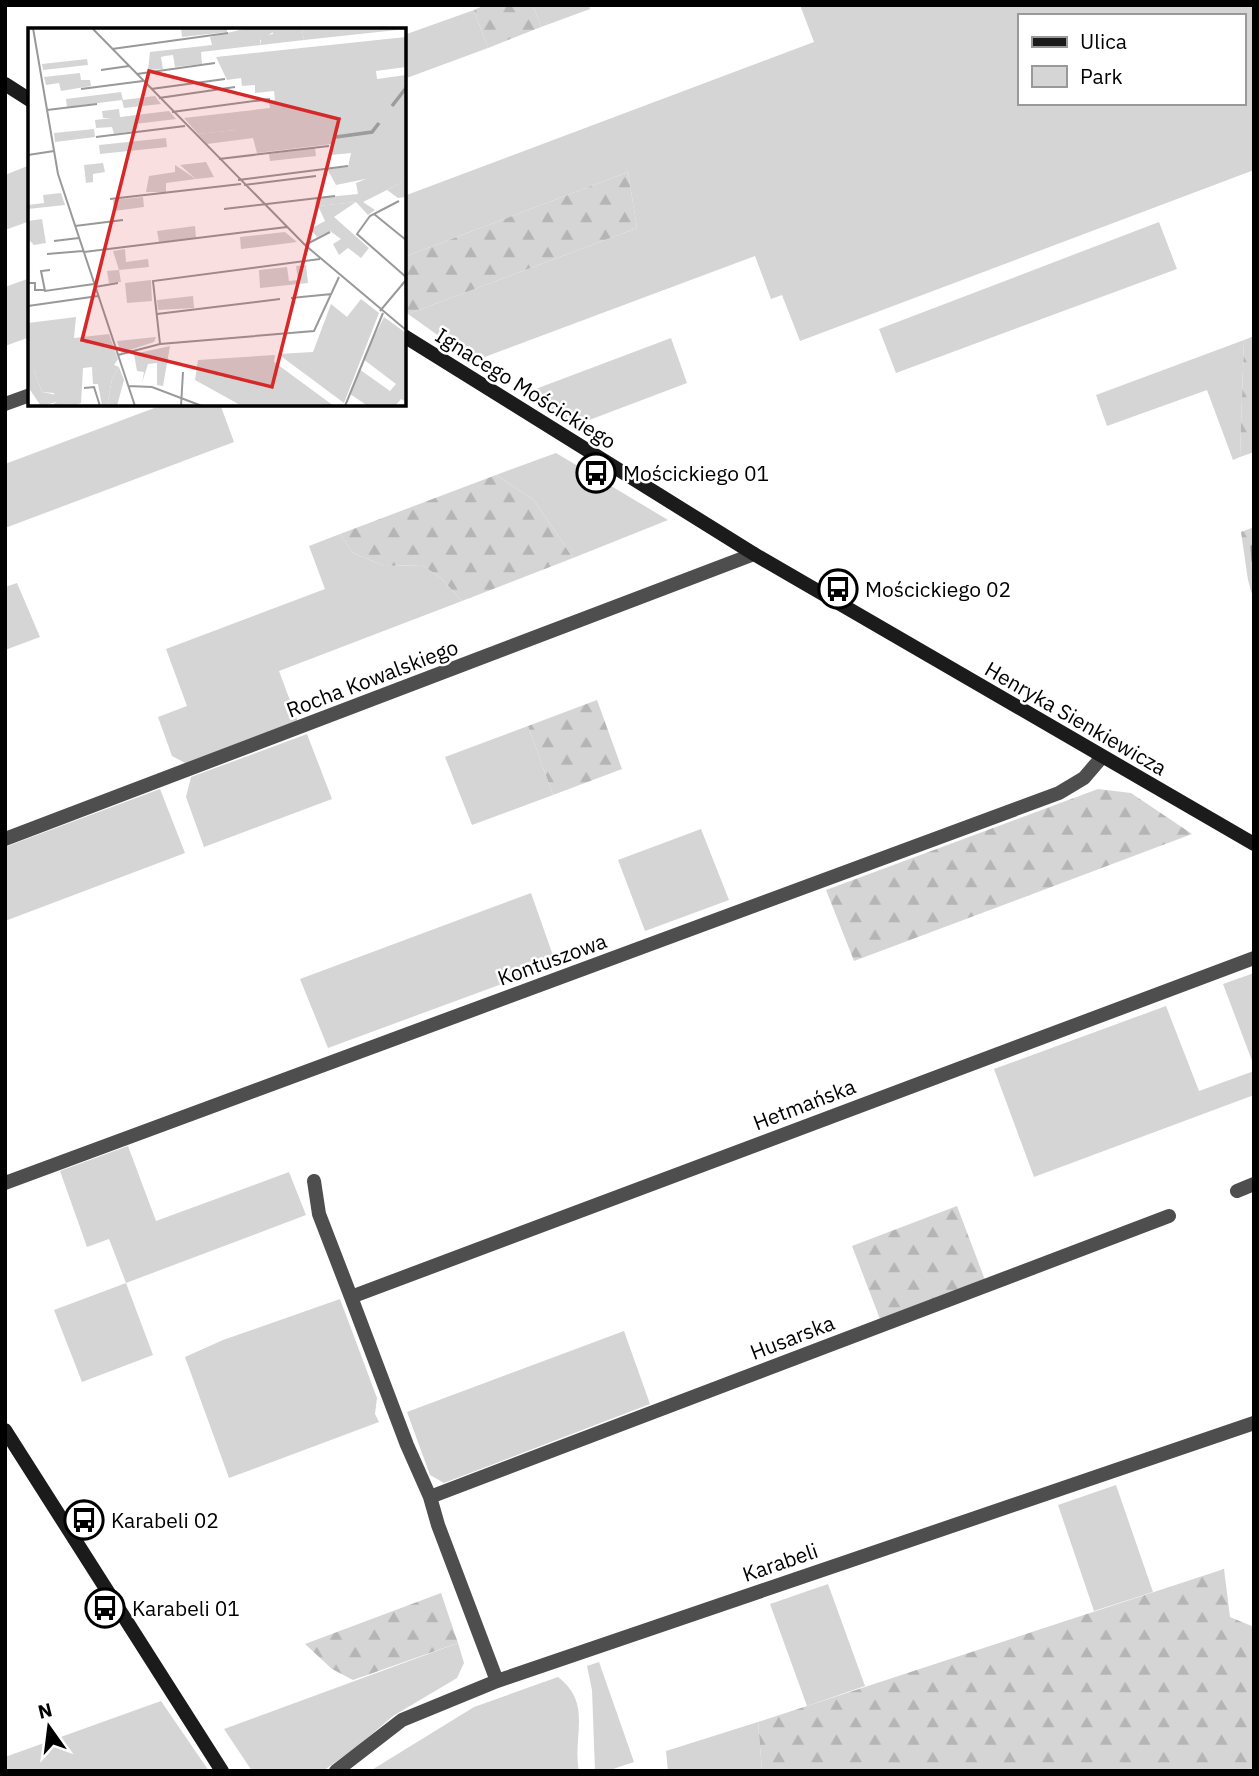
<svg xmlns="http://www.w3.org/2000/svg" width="1259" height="1776" viewBox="0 0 1259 1776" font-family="'IBM Plex Sans',sans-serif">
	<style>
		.green { fill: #d5d5d5; fill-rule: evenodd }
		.forest { fill: url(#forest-firs) }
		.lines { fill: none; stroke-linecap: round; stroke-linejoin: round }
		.stream { stroke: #9c9c9c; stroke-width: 5 }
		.street { stroke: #4e4e4e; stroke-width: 14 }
		.secondary { stroke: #1b1b1b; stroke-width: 14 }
		.labels { text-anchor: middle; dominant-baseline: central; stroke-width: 5; stroke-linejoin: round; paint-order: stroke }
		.street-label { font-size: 21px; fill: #000; stroke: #fff }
		.poi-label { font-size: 21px; fill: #000; stroke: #fff; text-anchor: start }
		.inset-river { fill: none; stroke: #9c9c9c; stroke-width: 3.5 }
		.inset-road { fill: none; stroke: #999; stroke-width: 2 }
		.view { fill: #d62828; fill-opacity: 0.15; stroke: #d62828; stroke-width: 3.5 }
		.inset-edge { fill: none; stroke: #000; stroke-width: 3.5 }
	</style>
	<defs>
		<pattern id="forest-firs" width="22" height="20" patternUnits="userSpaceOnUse" patternTransform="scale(1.75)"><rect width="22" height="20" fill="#d5d5d5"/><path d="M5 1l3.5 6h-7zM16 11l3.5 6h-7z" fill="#b5b5b5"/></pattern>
	</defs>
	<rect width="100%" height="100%" fill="#fff"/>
	<path class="green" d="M533,5H589L590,9L541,27Z
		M800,5H1254V170L800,341L782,295L771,299L755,256L474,361L408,314L637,228L628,172L404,257V196L814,42ZM1019,16H1243V103H1019Z
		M474,10L488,48L404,79V35Z
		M30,165V221L5,230V175Z
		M1159,222L1177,269L896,373L879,329Z
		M30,278V337L5,346V287Z
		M671,338L687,383L576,425L525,393Z
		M1244,340L1240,457L1233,460L1207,390L1107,426L1096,395Z
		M165,404H220L234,442L5,528V464Z
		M556,453L668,520L573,558L534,500L496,475Z
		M340,534L353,553L384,566L422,565L441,578L462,601L279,671L298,722L187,764L172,756L158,717L187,706L166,649L325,589L309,546Z
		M17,583L40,637L5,650V587Z
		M528,726L553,795L472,825L445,757Z
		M307,734L332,799L204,847L186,797L191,777Z
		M160,789L185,853L5,921V847Z
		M701,829L729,900L645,931L618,860Z
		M531,893L556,964L328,1048L300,979Z
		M1254,973V1066L1223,984Z
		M1166,1006L1199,1091L1254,1071V1095L1034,1177L994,1069Z
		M128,1146L156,1221L289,1172L306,1215L126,1283L153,1355L82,1382L54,1310L126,1283L109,1239L87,1247L60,1171Z
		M340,1299L377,1398L375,1414L379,1422L229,1478L185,1357L223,1340Z
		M624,1331L650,1404L444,1483L430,1475L407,1412Z
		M1116,1485L1153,1592L1094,1611L1058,1505Z
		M828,1584L865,1686L807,1706L770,1604Z
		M458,1643L464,1663L457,1678L393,1716L359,1745L323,1771H252L224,1729Z
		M599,1662L634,1762L607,1771H595L592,1690L587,1666Z
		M558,1677C593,1704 572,1735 579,1771H370L474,1707Z
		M161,1701L209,1771H5V1757Z
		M758,1722L762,1771H668L666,1751Z"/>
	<path class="forest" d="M485,5H533L541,27L488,48L474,10Z
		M628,172L637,228L408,314L404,312V257Z
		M1254,336V452L1240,457L1244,340Z
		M496,475L534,500L573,558L462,601L441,578L422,565L384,566L353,553L340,534Z
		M1254,527V602L1248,580L1241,532Z
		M597,700L622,769L553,795L528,726Z
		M1098,789L1131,793L1192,834L854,961L826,890Z
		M957,1206L985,1280L880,1319L852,1246Z
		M1224,1569L1230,1617L1254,1627V1771H762L758,1722Z
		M441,1593L458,1643L353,1680L332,1669L305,1644Z"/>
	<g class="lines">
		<path class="stream" d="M1253,547L1254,561"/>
		<path class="street" d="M5,404L30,395
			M5,839L754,554
			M314,1181L319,1214L351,1297
			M5,1183L1059,793L1084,778L1102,757
			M1237,1191L1254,1184
			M430,1497L1169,1216
			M497,1681L438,1525L430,1497L407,1445L351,1297L1254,958
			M336,1771L402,1720L497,1681L1254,1423"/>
		<path class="secondary" d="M5,84L30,100
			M404,336L754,554L1254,844
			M5,1430L222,1771"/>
	</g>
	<defs>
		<g id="bus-ring" transform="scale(2.0125)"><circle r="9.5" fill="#fff" stroke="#000" stroke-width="1.5"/><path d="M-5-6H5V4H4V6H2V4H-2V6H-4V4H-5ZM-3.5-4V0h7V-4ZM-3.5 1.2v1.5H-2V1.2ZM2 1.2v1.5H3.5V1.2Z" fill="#000"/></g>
	</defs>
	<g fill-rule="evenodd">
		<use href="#bus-ring" x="596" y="473"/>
		<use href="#bus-ring" x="838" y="589"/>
		<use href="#bus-ring" x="84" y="1520"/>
		<use href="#bus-ring" x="105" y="1608"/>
	</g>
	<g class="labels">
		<g class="street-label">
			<text transform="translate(526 388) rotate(32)">Ignacego Mościckiego</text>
			<text transform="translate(372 678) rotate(-21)">Rocha Kowalskiego</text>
			<text transform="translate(1076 718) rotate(30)">Henryka Sienkiewicza</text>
			<text transform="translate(552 959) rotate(-20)">Kontuszowa</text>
			<text transform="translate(804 1104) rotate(-21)">Hetmańska</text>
			<text transform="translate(792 1337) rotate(-21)">Husarska</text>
			<text transform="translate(780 1562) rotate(-19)">Karabeli</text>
		</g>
		<g class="poi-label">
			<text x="623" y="473">Mościckiego 01</text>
			<text x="865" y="589">Mościckiego 02</text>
			<text x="111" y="1520">Karabeli 02</text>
			<text x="132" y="1608">Karabeli 01</text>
		</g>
	</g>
	<g transform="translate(28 28)">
		<rect width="378" height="378" fill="#fff"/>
		<path d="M153,0H199V4L154,9ZM220,0H252L232,12L233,17L173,24L174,36L147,39L145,27L137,28L133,29L135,41L120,42L122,24L184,17L182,9ZM274,0H378V1L276,12ZM378,9V39L348,43L349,51L378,47V169L370,170L359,162L373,155L357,147L308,157L299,141L320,139L323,125L303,127L304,116L229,125L225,110L179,116L170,106L208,102L163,98L156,90L242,80L241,73L247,72L246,63L227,65V57L214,58L213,50L199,52L188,29ZM59,31L60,37L15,42L14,36ZM52,45L53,52H62L63,58L33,63L31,55L18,57L16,49ZM93,64L95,72L127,68L133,76L96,80L94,72L39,79L38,71ZM91,81L92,89L141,83L148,91L107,96V103L86,106L84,99L68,100L67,92L84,90H75L74,83ZM66,101L67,109L27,114L26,105ZM138,110L139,119L72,126L71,117ZM287,120L288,128L242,133L241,126ZM75,135L77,144L65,146V154L58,155L56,137ZM147,137L168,151L138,155V164H118L121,148L147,144ZM33,165L37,177L0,181V177L16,175L15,167ZM115,169L116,179L86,183L85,172ZM328,174L306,189L341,220L333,230L320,220L311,227L305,216L313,211L302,203L289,209L282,201L297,193L290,178ZM14,191L18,215L6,217L0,211V193ZM167,198L168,210L131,214L129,203ZM97,221L98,234L120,231L121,239L91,242L93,254L81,255L79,243L91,242L85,223ZM278,237L280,255L232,260L231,242L259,239L261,253L270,252L268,238ZM123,252L124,273L99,275L97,255ZM165,268L166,280L130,282L129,272ZM48,289L46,310L81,306L90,331L86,337L91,339L84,351L79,378H74L70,356H65L64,339L55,340L53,375L45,378H22L29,374L26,365L14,364L6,342H0V295ZM128,309L126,314L93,325L89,313ZM142,318L135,358L129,357V335L120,336L114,355L116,344L109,343L106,326Z" fill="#d5d5d5"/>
		<path d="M274,0L276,12L233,17V8L245,6L244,1ZM209,93L208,102L170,106L163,98ZM178,134L186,149L168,151L152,137ZM372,145L373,155L335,174L347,182L340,187L328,174L291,178L287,183L288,170L330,166L328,155L350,146ZM257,204L269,214L213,221L212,209ZM333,271L351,285L316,375L250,326L285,324L303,276L319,289ZM356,289L378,305V374L373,371L367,378H340L322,366L331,341L362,363L368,356L335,331ZM247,327L246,334L306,378H214L167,352L170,332ZM91,339L96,352L89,378H79L84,351ZM0,342H6L14,364L29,367V374L13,378L0,359Z" fill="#d5d5d5"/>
		<path class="inset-river" d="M364,78L378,60M308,109L344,104L351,95"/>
		<path class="inset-road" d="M5,0L30,146L107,378M64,0L277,217L378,302M84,21L200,5M73,42L101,38M109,46L187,35M53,61L115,53M123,61L197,51M131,70L207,59M19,82L69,76M144,84L242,71M68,109L157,98M0,127L26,123M191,131L301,118M210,152L320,138M216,157L288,148M82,171L213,156M371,173L342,188L329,206L378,249M196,181L307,168M346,186L378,212M47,198L95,192M26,213L51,210M277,217L302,204M56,224L259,199M19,226L55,223M22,242L13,243L17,263L66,256M0,255H7V262H16M67,259L90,255M263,270L304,266M0,278L70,268M352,283L378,252M129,286L252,271M132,316L125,253L292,231M90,327L132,316L286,303L311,249M100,358L124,359L174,378M56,360L66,359L72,378M153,378L155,344M317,378L355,285"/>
		<path class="view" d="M121,43L311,91L244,359L54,312Z"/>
		<rect width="378" height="378" class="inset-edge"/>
	</g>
	<rect width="1259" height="1776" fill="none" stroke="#000000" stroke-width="14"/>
	<rect x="1018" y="14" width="228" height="91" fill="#ffffff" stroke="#999999" stroke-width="2"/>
	<rect x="1032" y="37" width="35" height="10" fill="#1b1b1b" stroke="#999999" stroke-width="2"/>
	<text x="1080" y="49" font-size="21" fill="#000000">Ulica</text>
	<rect x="1032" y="66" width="35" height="21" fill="#d5d5d5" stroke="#999999" stroke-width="2"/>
	<text x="1080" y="84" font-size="21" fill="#000000">Park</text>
	<g transform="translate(49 1727) rotate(346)" stroke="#ffffff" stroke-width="5" paint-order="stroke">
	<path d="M0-5L12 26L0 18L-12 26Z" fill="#000000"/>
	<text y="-10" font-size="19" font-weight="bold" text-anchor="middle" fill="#000000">N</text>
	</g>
</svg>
